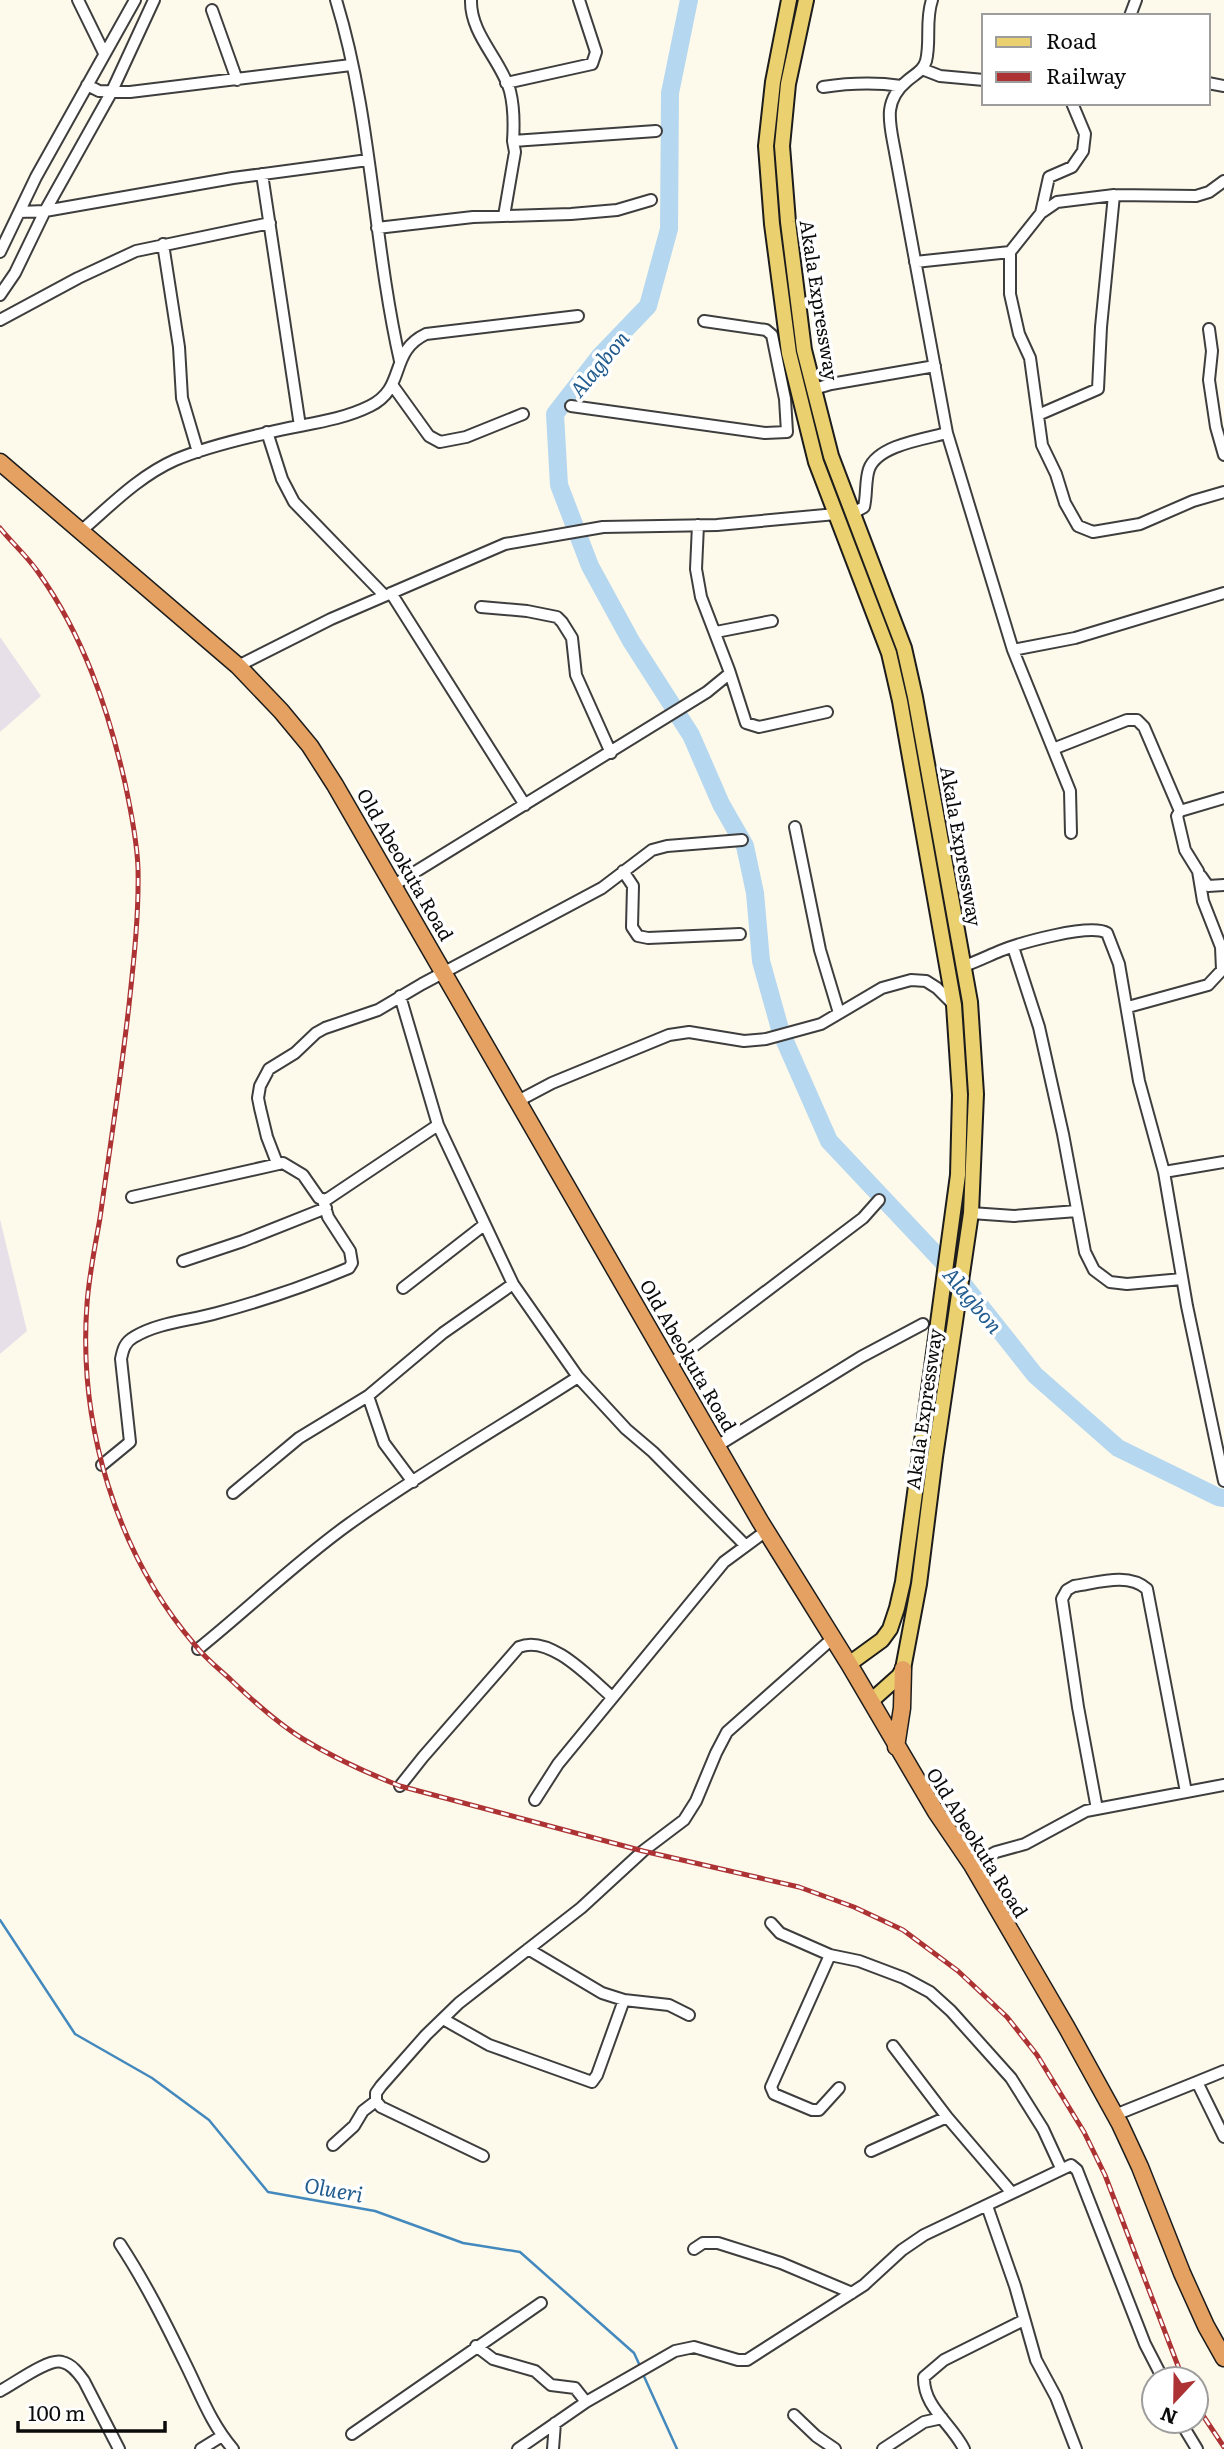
<svg xmlns="http://www.w3.org/2000/svg" width="1224" height="2449" viewBox="0 0 1224 2449" font-family="Literata,serif">
	<style>
		.industrial { fill: #e8e0e9 }
		.lines { fill: none; stroke-linecap: round; stroke-linejoin: round }
		.stream { stroke: #4389be; stroke-width: 2.5 }
		.river { stroke: #b5d7ef; stroke-width: 18 }
		.minor-casing { stroke: #3e3e3e; stroke-width: 14 }
		.major-casing { stroke: #1c1c1c; stroke-width: 18 }
		.highway-casing { stroke: #1c1c1c; stroke-width: 19 }
		.minor { stroke: #fff; stroke-width: 10 }
		.major { stroke: #ead06e; stroke-width: 14 }
		.highway { stroke: #e5a161; stroke-width: 16 }
		.rail-casing { stroke: #ac3234; stroke-width: 5 }
		.rail { stroke: #fff; stroke-width: 2.5; stroke-dasharray: 8; stroke-linecap: butt }
		.labels { text-anchor: middle; dominant-baseline: central; stroke-width: 7; stroke-linejoin: round; paint-order: stroke }
		.street-label { font-size: 19px; fill: #0b0b0b; stroke: #fff }
		.water-label { font-size: 21px; font-style: italic; fill: #225c8f; stroke: #fff }
	</style>
	<rect width="100%" height="100%" fill="#fdfaeb"/>
	<path class="industrial" d="M0,637L41,696L0,732Z
		M0,1219L27,1331L0,1354Z"/>
	<g class="lines">
		<path class="stream" d="M0,1920L75,2034L152,2078L209,2120L268,2192L375,2211L463,2243L520,2252L634,2353L640,2366
			M642,2372L677,2449"/>
		<path class="river" d="M672,705L631,641L590,566L559,485L555,414L600,356L648,306L669,229L670,93L689,0
			M680,718L691,735L721,804L745,846L755,893L761,961L780,1029
			M784,1039L829,1141L959,1279L1035,1375L1118,1448L1218,1497L1224,1498"/>
		<g class="minor-casing">
			<path id="minor" d="M78,0L104,53
				M336,0C372,117 373,242 400,361
				M471,0C470,34 501,60 510,91C514,107 514,126 513,141
				M932,0C925,20 931,41 926,61C923,71 915,74 907,81C882,102 890,124 895,152L947,433L1013,650L1070,791L1071,833
				M212,10L237,80
				M1130,16L1136,0
				M922,69L940,76L984,80
				M506,83L592,64L596,52L579,0
				M1208,83L1224,86
				M87,85L99,91L130,92L351,65
				M823,87C850,83 874,82 901,86
				M262,174L300,426
				M1224,181L1209,192L1196,196L1114,195L1057,202L1041,213L1010,252V294L1019,334L1030,358L1042,445L1056,474L1065,503L1078,526L1093,532L1140,524L1193,501L1224,492
				M20,212L45,211L233,178L368,160
				M1041,213L1049,177L1072,167L1083,151L1085,134L1072,103
				M504,216L515,152L513,141L656,131
				M377,228L473,217L571,214L617,210L651,200
				M163,244L179,347L182,398L198,452
				M0,252L36,177L135,0
				M915,262L1010,252
				M0,295L15,273L45,211L111,93L154,0
				M0,320L78,278L136,251L270,223
				M1209,329L1212,351L1209,380L1216,427L1224,455
				M393,386L429,436L440,442L466,437L523,414
				M814,389L831,384L935,366
				M571,406L765,433L787,432L785,399L772,335L766,330L704,321
				M1038,415L1098,389L1101,327L1114,195
				M267,432L282,479L294,502L384,595
				M853,513L864,507C867,494 865,481 869,469C878,445 925,439 947,433
				M698,525L696,569L701,597L729,670L746,723L759,727L827,712
				M81,531C110,506 139,476 175,460C203,448 236,440 267,433C301,424 338,422 370,406C407,388 388,352 426,334L578,316
				M391,593L525,805
				M481,607L527,611L557,617L562,622L572,638L576,675L611,753
				M716,632L772,621
				M1013,650L1075,638L1224,593
				M238,666L331,619L505,544L603,527L717,525L836,514
				M1053,749L1127,720H1137L1144,727L1180,811
				M795,827L820,950L839,1013
				M623,871L633,886L632,927L638,936L648,938L740,934
				M1201,876L1208,886L1224,885
				M394,885L707,692L729,674
				M1013,947L1039,1027L1063,1134L1085,1252L1094,1270L1110,1282L1127,1284L1182,1279
				M964,966C976,962 988,956 1000,951C1020,943 1090,923 1107,933L1119,964L1139,1081L1164,1172L1187,1306L1224,1481
				M400,996L438,1125L513,1284L578,1377L626,1429L653,1452L745,1545
				M1128,1007L1208,985L1222,970L1221,947L1203,901L1198,871L1185,850L1177,816L1180,811L1224,798
				M518,1101L552,1083L669,1035L689,1032L744,1041L766,1039L821,1024L882,988L911,980L926,981L937,988L954,1005
				M277,1163L267,1137L260,1108L258,1098L260,1086L269,1069L295,1053L316,1033L325,1028L378,1010L422,984L602,888L652,850L667,846L742,840
				M1164,1172L1224,1162
				M132,1197L283,1163L303,1175L319,1198L326,1200L438,1125
				M971,1213L1014,1216L1077,1211
				M183,1261L243,1241L326,1208
				M403,1288L484,1225
				M670,1364L863,1218L879,1200
				M368,1396L384,1443L413,1482
				M717,1446L861,1357L923,1324
				M102,1465L130,1442L121,1359C123,1349 125,1342 134,1337C159,1322 189,1321 217,1313C262,1301 306,1286 349,1268L352,1263L350,1251L328,1217L323,1200
				M233,1493L299,1438L368,1396L443,1333L513,1284
				M198,1649C249,1608 296,1562 349,1524C423,1471 502,1426 578,1377
				M400,1786L423,1757L519,1647C550,1634 590,1678 612,1697
				M535,1800L558,1764L724,1562L766,1531
				M1097,1809L1078,1707L1062,1599L1067,1590L1074,1586C1097,1583 1128,1572 1147,1589L1186,1792
				M972,1865L996,1852L1025,1844L1086,1811L1224,1785
				M771,1923L780,1933L830,1955
				M528,1949L602,1993L624,2000L669,2005L689,2015
				M443,2019L489,2045L592,2082L597,2075L624,2000
				M893,2046L947,2117L1012,2193
				M1197,2082L1224,2071
				M839,2088L819,2110H812L774,2094L771,2087L830,1955L859,1961L904,1978L930,1992L951,2011L1011,2078L1043,2129L1061,2168
				M1115,2115L1197,2082L1224,2137
				M333,2145L354,2126L363,2111L376,2101
				M871,2151L947,2117
				M483,2156L381,2107L376,2101V2093L381,2086L426,2035L459,2003L581,1908L643,1851L684,1820L696,1801L716,1753L727,1732L833,1638
				M987,2206L1015,2286L1036,2360L1056,2397L1076,2449
				M120,2244C145,2282 165,2322 185,2363C200,2393 211,2424 233,2449
				M694,2249L703,2243H718L781,2263L852,2293
				M476,2346L493,2359L535,2371L551,2385L575,2388L586,2402
				M0,2391C14,2384 48,2358 62,2362C72,2364 79,2374 84,2381L119,2449
				M794,2415L816,2436L835,2449
				M1180,2421L1197,2449
				M352,2434L541,2303
				M201,2449L222,2436
				M518,2449L586,2402L675,2351L694,2347L738,2360H747L864,2285L902,2250L924,2235L1071,2165L1077,2170L1145,2344L1163,2379
				M553,2449L555,2423
				M883,2449L924,2422L942,2418
				M964,2449C952,2424 923,2407 924,2377L944,2360L1024,2320"/>
		</g>
		<g class="major-casing">
			<path id="major" d="M789,0L773,82L766,146L772,224L789,353L816,462L889,653L900,701L954,1005L960,1095L958,1175L903,1582L897,1608L890,1629L882,1640L849,1664
				M806,0L788,84L782,146L788,222L804,350L831,456L904,648L915,697L970,1002L976,1094L971,1213L935,1457L919,1584L903,1669L899,1676L871,1701"/>
		</g>
		<g class="highway-casing">
			<path id="highway" d="M0,462L238,666L281,711L310,746L335,785L760,1521L849,1664L936,1812L972,1865L1067,2028L1120,2124L1140,2167L1182,2273L1206,2326L1224,2358
				M896,1747L902,1708L903,1669"/>
		</g>
		<use href="#minor" class="minor"/>
		<use href="#major" class="major"/>
		<use href="#highway" class="highway"/>
		<g class="rail-casing">
			<path id="rail" d="M0,528C12,543 27,556 38,572C83,635 108,708 125,783C131,811 137,840 138,868C139,914 134,959 129,1005C121,1076 110,1147 100,1218C95,1247 89,1275 87,1304C78,1424 116,1553 195,1645C205,1658 219,1669 231,1680C253,1701 277,1723 303,1739C334,1758 367,1773 400,1786L643,1851L799,1887L854,1907L903,1930L958,1971L1007,2017L1037,2055L1084,2132L1105,2175L1183,2379
				M1196,2405L1224,2447"/>
		</g>
		<use href="#rail" class="rail"/>
	</g>
	<g class="labels">
		<g class="street-label">
			<text transform="translate(820 300) rotate(81)">Akala Expressway</text>
			<text transform="translate(962 846) rotate(80)">Akala Expressway</text>
			<text transform="translate(406 864) rotate(60)">Old Abeokuta Road</text>
			<text transform="translate(689 1355) rotate(60)">Old Abeokuta Road</text>
			<text transform="translate(923 1409) rotate(-82)">Akala Expressway</text>
			<text transform="translate(978 1842) rotate(58)">Old Abeokuta Road</text>
		</g>
		<g class="water-label">
			<text transform="translate(598 363) rotate(-50)">Alagbon</text>
			<text transform="translate(974 1299) rotate(50)">Alagbon</text>
			<text transform="translate(334 2188) rotate(10)">Olueri</text>
		</g>
	</g>
	<rect x="982" y="14" width="228" height="91" fill="#ffffff" stroke="#9d9d9d" stroke-width="2"/>
	<rect x="996" y="37" width="35" height="10" fill="#ead06e" stroke="#9d9d9d" stroke-width="2"/>
	<text x="1046" y="49" font-size="21" fill="#0b0b0b">Road</text>
	<rect x="996" y="72" width="35" height="10" fill="#ac3234" stroke="#9d9d9d" stroke-width="2"/>
	<text x="1046" y="84" font-size="21" fill="#0b0b0b">Railway</text>
	<g transform="translate(1175 2400) rotate(202)"><circle r="33" fill="#ffffff" stroke="#9d9d9d" stroke-width="2"/>
	<path d="M0-5L12 26L0 18L-12 26Z" fill="#ac3234"/>
	<text y="-10" font-size="19" font-weight="bold" text-anchor="middle" fill="#0b0b0b">N</text>
	</g>
	<path d="M18 2421v10h147v-10" fill="none" stroke="#0b0b0b" stroke-width="3.5"/>
	<text x="28" y="2421" font-size="21" fill="#0b0b0b" stroke="#ffffff" stroke-width="5" paint-order="stroke">100 m</text>
</svg>
